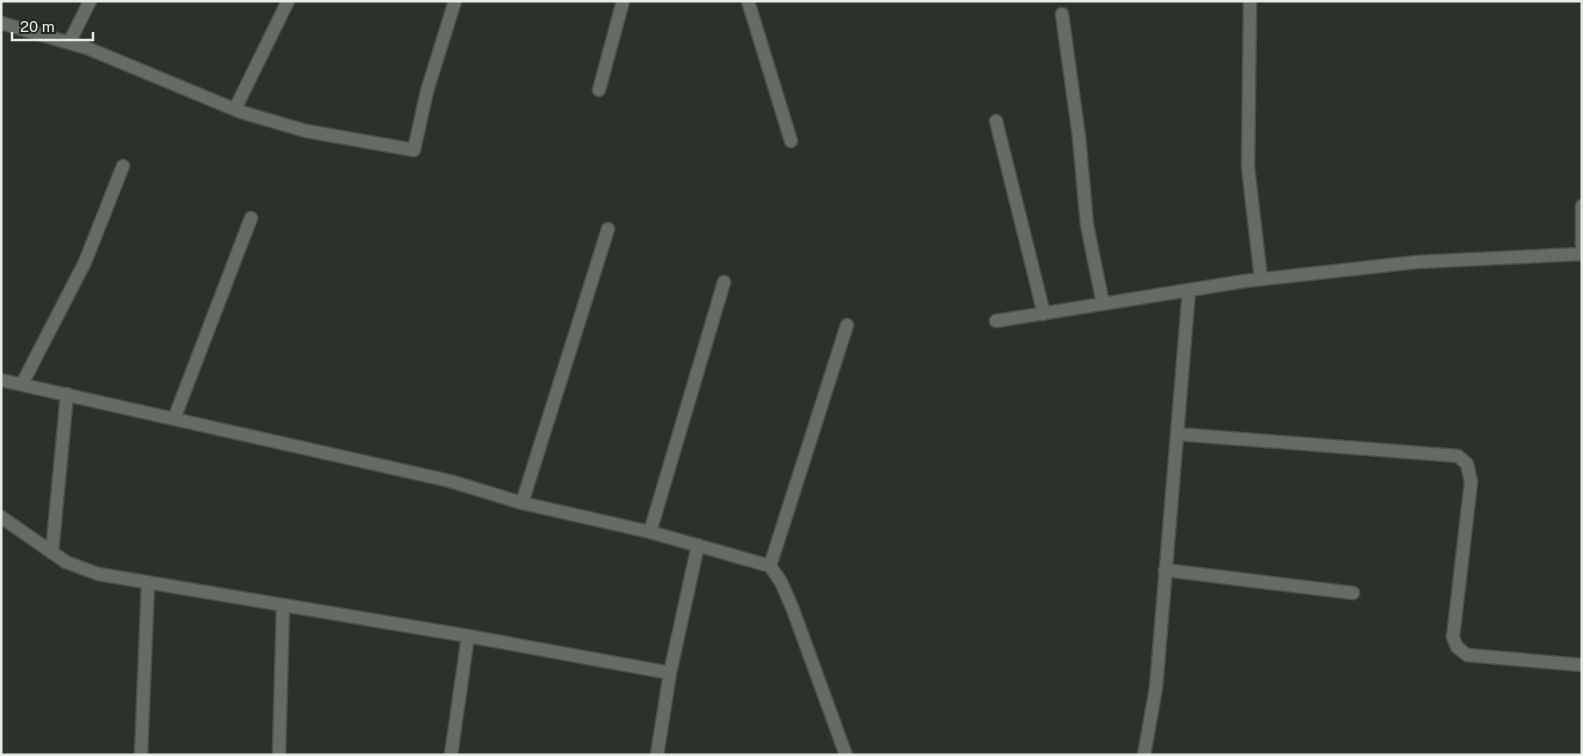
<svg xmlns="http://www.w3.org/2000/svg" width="1583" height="756" viewBox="0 0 1583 756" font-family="'Public Sans',sans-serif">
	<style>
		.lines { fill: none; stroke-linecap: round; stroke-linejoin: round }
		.minor-casing { stroke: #4b514b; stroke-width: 15 }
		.minor { stroke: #646c63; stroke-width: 12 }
	</style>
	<rect width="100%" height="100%" fill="#2c322b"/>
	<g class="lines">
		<g class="minor-casing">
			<path id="minor" d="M748,1L791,141
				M1250,1L1248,167L1261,279
				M1062,14L1079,137L1087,225L1103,304
				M1,23L87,48L241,112L306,131L414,150L427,91L455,1
				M69,43L90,1
				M599,90L623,1
				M235,109L288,1
				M996,121L1044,314
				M1582,254V206
				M996,321L1245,281L1417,262L1582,254
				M1,380L450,481L522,503L650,532L770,566L781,582L792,607L846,755
				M22,384L85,262L123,166
				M174,419L251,218
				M1177,434L1458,456L1467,464L1471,482L1453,637L1457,647L1467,655L1582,665
				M522,503L608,229
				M1,517L66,562L98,574L468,636L670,673
				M650,532L724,282
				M52,553L67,394
				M770,566L847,325
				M1165,570L1353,593
				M141,755L148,582
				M279,755L283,605
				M451,755L468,636
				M657,755L670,673L698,545
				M1144,755L1156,688L1189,290"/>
		</g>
		<use href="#minor" class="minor"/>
	</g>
	<rect width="1583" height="756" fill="none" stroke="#e8ece7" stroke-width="5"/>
	<path d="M12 32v8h81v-8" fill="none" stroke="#e8ece7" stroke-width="2.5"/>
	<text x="20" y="32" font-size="15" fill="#e8ece7" stroke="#222922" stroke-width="4" paint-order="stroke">20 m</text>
</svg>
